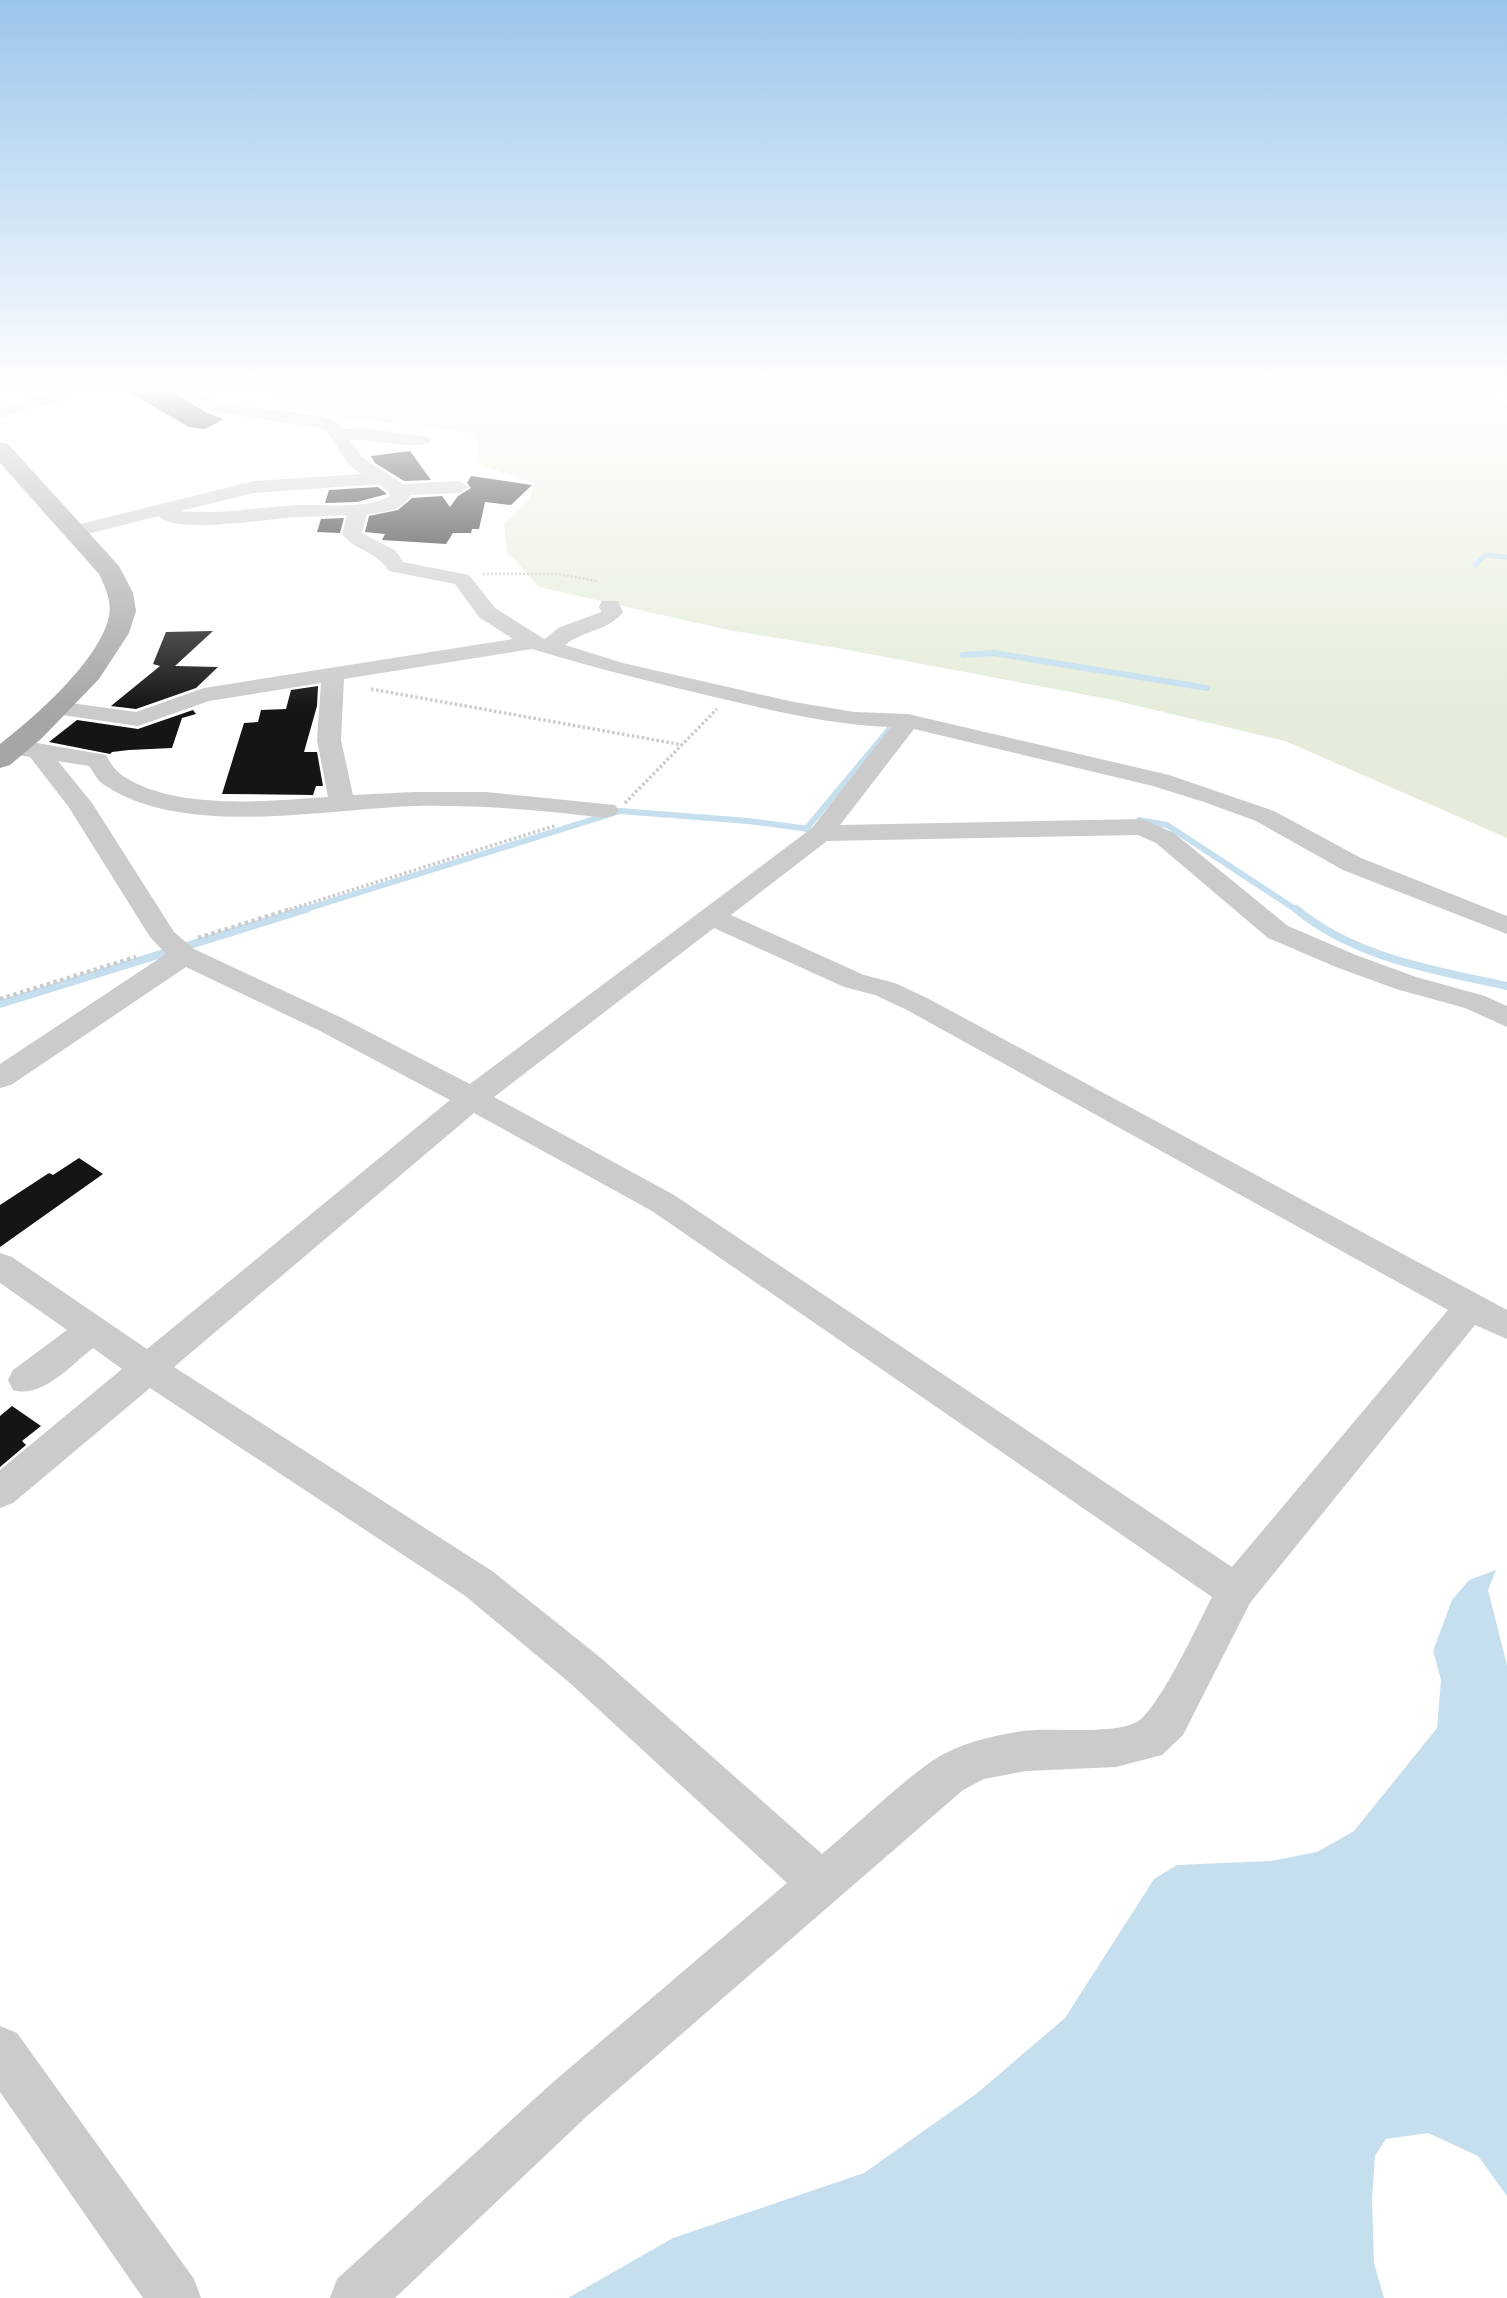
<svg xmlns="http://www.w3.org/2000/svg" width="1507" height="2298" viewBox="0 0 1507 2298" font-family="'PT Sans',sans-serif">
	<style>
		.green { fill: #e5edda }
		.water { fill: #c5dfef }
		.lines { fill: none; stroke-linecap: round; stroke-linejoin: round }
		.stream-far2 { stroke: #c5dfef; stroke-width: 5 }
		.stream-far1 { stroke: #c5dfef; stroke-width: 6 }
		.stream { stroke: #c5dfef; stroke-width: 8 }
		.building { fill: #151515 }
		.path-far2 { stroke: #cbcbcb; stroke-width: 2.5; stroke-dasharray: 2 2; stroke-linecap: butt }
		.path-far1 { stroke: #cbcbcb; stroke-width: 3.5; stroke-dasharray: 2.5 2.5; stroke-linecap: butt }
		.path { stroke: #cbcbcb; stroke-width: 4.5; stroke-dasharray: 3.5 3.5; stroke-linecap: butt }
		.minor { fill: #cbcbcb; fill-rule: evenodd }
		.major { fill: #a6a6a6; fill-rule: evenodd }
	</style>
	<rect width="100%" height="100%" fill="#fff"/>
	<path class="green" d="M247,386H1474L1507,405V838L1285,741L1113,700L837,648L728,630L539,587L507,552L504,525L528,500L535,484L479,464L476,434L304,412Z"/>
	<path class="water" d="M1496,1570L1488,1590L1507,1665V2196L1478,2156L1428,2133L1386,2139L1375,2156L1372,2199L1374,2263L1384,2298H568L673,2238L864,2173L976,2094L1065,2018L1154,1879L1177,1865L1271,1861L1317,1852L1354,1831L1437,1728L1441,1680L1433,1651L1452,1600L1469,1580Z"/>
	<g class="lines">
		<path class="stream-far2" d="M1475,565L1485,555L1507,557"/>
		<path class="stream-far1" d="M963,655L994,653L1207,688
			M1139,820L1167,825L1298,911
			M806,829L892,726
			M300,911L620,811L748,821L809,829"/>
		<path class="stream" d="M1296,909C1355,958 1434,970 1507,986
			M0,1004L306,909"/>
	</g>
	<path class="building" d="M118,386H163L207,413L224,419L205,429L189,427Z
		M410,451L431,480L404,481L375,463L371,456Z
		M471,476L532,485L511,505L485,502L479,529H472L471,533H453L446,544L382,540L385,534L365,532L369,516L398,510L412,498L442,496L450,507L458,496L471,488L467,483Z
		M378,487L387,494L357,502L325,503L329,490Z
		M344,518L340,533L317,532L321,519Z
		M213,631L175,666L218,667L196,688L136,709L111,706L160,666L153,664L166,632Z
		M318,686L317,706L304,752H317L323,786H316L313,795L222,794L244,723L258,722L261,710L286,709L291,690Z
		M193,710L196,714L182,718L172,748L129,750L112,752L110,754L49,742L77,720L138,729Z
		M79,1158L103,1174L0,1247V1205L49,1173L53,1175Z
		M12,1406L41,1426L22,1441L26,1445L0,1467V1416Z"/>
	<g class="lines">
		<path class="path-far2" d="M483,574H558L597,581"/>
		<path class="path-far1" d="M371,689L683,745
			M625,803L717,709
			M285,911L557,825"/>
		<path class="path" d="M198,938L291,909
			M0,999L136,957"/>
		<path class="minor" d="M44,386H64L73,394L70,398L0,418V407L51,392Z
			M165,386H187L218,402L319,416L334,420L344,429L364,428L428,437L431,441C421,452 369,438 350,440L363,458L403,484L459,481L469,487L459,493L410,495C403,512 383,512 367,514L362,533L396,551L403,562L469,575L495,608L541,637L545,639L558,628L601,612L599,606L602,601H618L623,612C610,630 582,631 565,645L623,663L794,702L854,712L908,714L1169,775L1274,811L1361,858L1507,916V934L1343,870L1256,821L1204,802L1153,786L914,729L840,825L1142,819L1174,833L1288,926L1356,955L1416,977L1485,996L1507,1006V1027L1465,1008L1396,989L1336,967L1268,938L1156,843L1138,835L827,841L731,915L864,975L895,983L927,998L1483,1297L1507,1310V1339L1475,1325L1250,1603L1183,1735L1162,1755L1116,1767L1026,1771L984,1779L963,1790L586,2117L395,2298H330L337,2279L552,2083L787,1883L571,1684L464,1595L150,1388L13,1503L0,1508V1470L122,1369L93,1348C71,1365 42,1399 13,1390L8,1380L13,1370L67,1330L0,1283V1253L12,1257L147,1349L450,1100L320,1031L186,967L11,1085L0,1088V1064L166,954L150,937L68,806L30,757L6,753L2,748L6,743H37L106,755C110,762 115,771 123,776C176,811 267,801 328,797L317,740L321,683L209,701L138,726L48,713L44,708L48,703L56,701L136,712L204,688L513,639L479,617L455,584L389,571C375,550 355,551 342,534L347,515C330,516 314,516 298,517C272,518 174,535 159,516L75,537L68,535L65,531L68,527L254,481L361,474C338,459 338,438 321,428L208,411ZM379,484L389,492L390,496C365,510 327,504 299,505C259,507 220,515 180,511L254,493ZM532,649C595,668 658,684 723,699C779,712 833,725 891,727L812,828L470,1084L340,1017L194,949L174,932L92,803L58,761L89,766C94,773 98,782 106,786C185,838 325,809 415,806C479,805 543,810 606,818L615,815L619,810L615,805L486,792H414L353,795L341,740L344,679ZM714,928L844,987L875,995L907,1010L1448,1310L1232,1567L674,1195L494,1097ZM474,1113L652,1211L1212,1597C1199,1622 1157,1714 1135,1723C1108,1735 1054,1727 1023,1731C992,1736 959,1743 932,1761C895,1787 857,1825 822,1854L601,1658L492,1571L174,1367Z
			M1487,386H1507V397Z
			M0,2026L17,2033L194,2279L201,2298H143L0,2092Z"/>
		<path class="major" d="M0,442L8,444L119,566L133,593L136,611L129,633L99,679L42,738L10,765L0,768V744C35,717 100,660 109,616C112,601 105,587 99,574L0,463Z"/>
	</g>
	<linearGradient id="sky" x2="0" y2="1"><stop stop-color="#9ac5eb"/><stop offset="0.55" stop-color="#fff"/><stop offset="1" stop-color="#fff" stop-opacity="0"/></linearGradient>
	<rect width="1507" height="708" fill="url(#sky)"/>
</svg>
